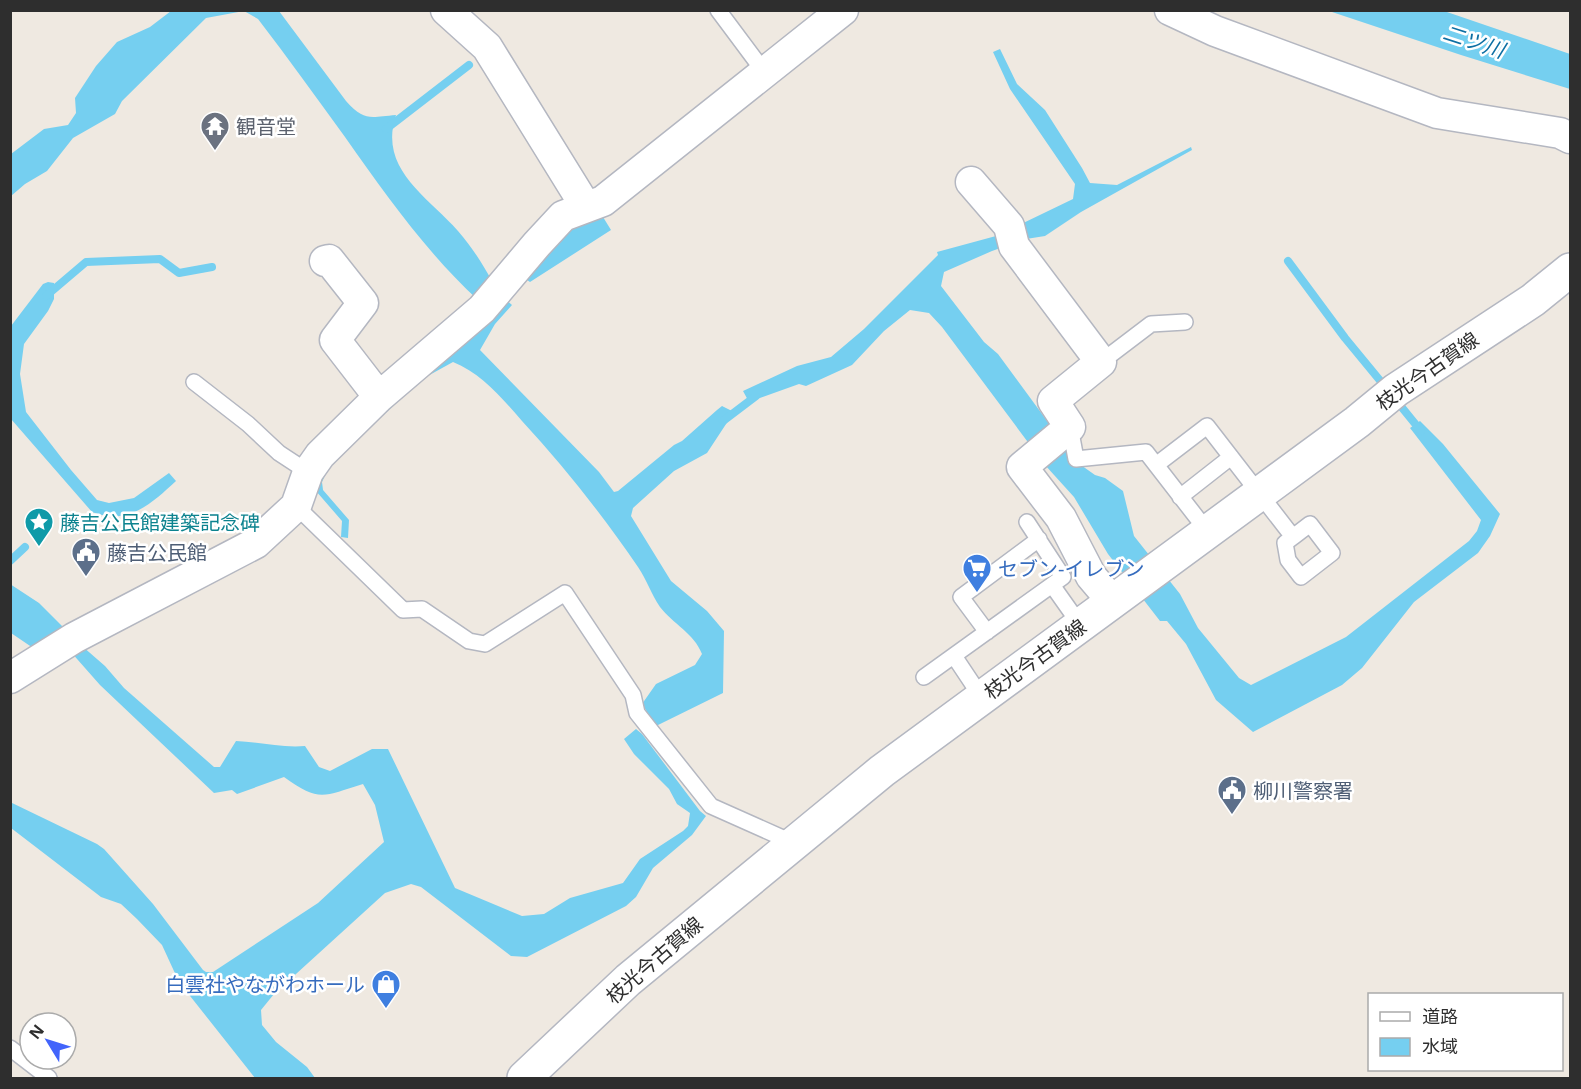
<svg xmlns="http://www.w3.org/2000/svg" width="1581" height="1089" viewBox="0 0 1581 1089" font-family="'Open Sans','Noto Sans JP',sans-serif">
	<style>
		.water { fill: #75cff0 }
		.lines { fill: none; stroke-linecap: round; stroke-linejoin: round }
		.stream { stroke: #75cff0; stroke-width: 8 }
		.lane-casing { stroke: #b4b7c1; stroke-width: 18 }
		.street-casing { stroke: #b4b7c1; stroke-width: 33 }
		.secondary-casing { stroke: #b4b7c1; stroke-width: 36 }
		.lane { stroke: #fff; stroke-width: 15 }
		.street { stroke: #fff; stroke-width: 30 }
		.secondary { stroke: #fff; stroke-width: 33 }
		.labels { text-anchor: middle; dominant-baseline: central; stroke-width: 5; stroke-linejoin: round; paint-order: stroke }
		.worship-label { font-size: 20px; fill: #5b616d; stroke: #fff; text-anchor: start }
		.street-label { font-size: 20px; fill: #2e2e2e; stroke: #fff }
		.culture-label { font-size: 20px; fill: #0d838f; stroke: #fff; text-anchor: start }
		.service-label { font-size: 20px; fill: #4e5e75; stroke: #fff; text-anchor: start }
		.shop-label { font-size: 20px; fill: #366cbe; stroke: #fff; text-anchor: start }
		.water-label { font-size: 21px; font-style: italic; fill: #0d6fa3; stroke: #fff }
	</style>
	<rect width="100%" height="100%" fill="#efe9e1"/>
	<path class="water" d="M171,11H279L346,101C365,122 370,117 396,115C378,169 427,196 458,231C472,247 482,263 492,281L478,300C426,252 386,195 345,137C316,97 288,58 258,19L244,11L206,18L122,101L115,114L73,138L47,171L25,184L11,196V154L44,129L68,125L76,113L75,98L96,66L117,42L150,27Z
		M1329,11H1444L1570,54V89L1461,55Z
		M1000,49L1017,84L1045,110L1082,168L1090,183L1117,185L1191,147L1192,150L1081,212L1045,236L1026,239L992,251L944,272L941,286L984,342L998,354L1078,463L1095,475L1105,478L1123,491L1134,536L1180,594L1198,628L1239,678L1251,685L1346,637L1469,541L1477,531L1481,520L1410,428L1420,421L1443,444L1500,514L1490,536L1478,553L1414,602L1362,668L1342,685L1253,732L1216,700L1186,644L1167,621H1160L1108,554L1074,497L1045,465L942,327L929,313L910,310L884,331L852,365L806,386L799,384L749,402L743,391L797,366L831,357L864,329L938,255L937,252L996,236L1073,199L1075,184L1010,89L993,52Z
		M592,216L603,217L611,230L530,282L520,275L553,240Z
		M48,282L54,283V299L48,311L24,344L20,374L26,412L71,470L97,500L109,503L134,498L169,473L176,481C151,504 128,526 92,512L11,419V326L43,284Z
		M504,298L512,305L495,324L480,350L599,472L614,492L618,491L674,445L682,441L717,410L722,406L732,411L730,418L707,453L674,471L633,508L631,516L671,581L707,611L724,631L723,693L656,726L642,704L656,684L695,665L702,654C694,633 673,624 660,607C651,594 647,580 638,567C603,516 564,466 522,421C503,399 481,373 453,362L415,383Z
		M401,391L404,396L331,463L322,482L323,490L349,520L348,538L341,537L342,521L316,491L321,468Z
		M10,584L39,603L69,633L39,652L11,633Z
		M82,646L105,666L124,688L214,767H220L236,741C259,742 282,748 305,746L319,767L330,771L372,749H388L455,888L522,916L544,914L570,898L623,883L640,859L683,831L688,826L690,813L677,804L669,789L634,754L624,739L636,729L642,734L700,811L706,816L692,835L653,868L636,897L626,906L527,957L511,956L421,887L411,884L385,893L274,994L261,1010L262,1025L276,1042L307,1067L315,1078H255L179,982L162,945L137,919L121,904L101,897L11,828L10,802L97,844L104,849L153,904L203,970L206,972H213L318,903L384,842L375,805L363,784C323,796 320,803 284,777L237,794L232,790L214,793L100,685L70,651Z"/>
	<g class="lines">
		<path class="stream" d="M386,129L469,65
			M1288,261L1345,338L1387,389
			M46,296L86,262L160,259L179,273L212,267
			M1395,399L1421,431
			M723,421L756,396
			M10,561L25,547"/>
		<g class="lane-casing">
			<path id="lane" d="M718,10L765,73
				M1101,362L1151,324L1185,322
				M194,382L248,424L279,453L308,472
				M1070,427L1076,459L1146,452L1208,532
				M1156,465L1207,426L1293,537L1310,524L1332,553L1301,577L1288,560L1285,543L1293,537
				M1180,497L1231,457
				M296,506L403,610L422,609L469,641L485,644L565,593L633,695L637,713L711,806L794,843
				M1052,585L1081,626
				M987,632L961,597L1039,539
				M954,656L982,698
				M924,677L1063,577L1027,522
				M10,1048L49,1078"/>
		</g>
		<g class="street-casing">
			<path id="street" d="M446,10L487,47L586,207
				M1170,10L1215,31L1437,113L1560,133L1570,138
				M971,182L1009,226L1014,246L1101,362L1053,401L1070,427L1022,467L1061,518L1091,576L1113,602
				M325,261L329,260L363,303L335,340L379,397
				M10,678L74,638L256,543L296,506L308,472L320,455L379,397L482,309L537,244L563,216L603,201L843,10"/>
		</g>
		<g class="secondary-casing">
			<path id="secondary" d="M524,1078L628,980L882,771L1357,422L1396,390L1533,300L1570,270"/>
		</g>
		<use href="#lane" class="lane"/>
		<use href="#street" class="street"/>
		<use href="#secondary" class="secondary"/>
	</g>
	<defs>
		<g id="temple-pin" transform="scale(1.5)"><path d="M0 17L-7.5 6A9.5 9.5 0 1 1 7.5 6Z" fill="#6b7280" stroke="#fff"/><path d="M0-6L5-2H3V0L6.5 2.5H4V6H1.5V3h-3V6H-4V2.5H-6.5L-3 0V-2H-5Z" fill="#fff"/></g>
		<g id="sight-pin" transform="scale(1.5)"><path d="M0 17L-7.5 6A9.5 9.5 0 1 1 7.5 6Z" fill="#0f9aa8" stroke="#fff"/><path d="M0-6L1.8-2.2L6-1.7L2.9 1.2L3.7 5.4L0 3.3L-3.7 5.4L-2.9 1.2L-6-1.7L-1.8-2.2Z" fill="#fff"/></g>
		<g id="civic-pin" transform="scale(1.5)"><path d="M0 17L-7.5 6A9.5 9.5 0 1 1 7.5 6Z" fill="#5c6f8a" stroke="#fff"/><path d="M-.6-6.5H3V-4.5H.6V-3L4-1V1h2V6H-6V1h2V-1L-.6-3ZM-1.2 2.5V6h2.4V2.5Z" fill="#fff"/></g>
		<g id="supermarket-pin" transform="scale(1.5)"><path d="M0 17L-7.5 6A9.5 9.5 0 1 1 7.5 6Z" fill="#3f7fe0" stroke="#fff"/><path d="M-6-5.5h2.5l.6 2H6L4.5 2H-2.5L-4.4-4H-6ZM-1.5 3.2a1.3 1.3 0 1 0 .1 0ZM3 3.2a1.3 1.3 0 1 0 .1 0Z" fill="#fff"/></g>
		<g id="shop-pin" transform="scale(1.5)"><path d="M0 17L-7.5 6A9.5 9.5 0 1 1 7.5 6Z" fill="#3f7fe0" stroke="#fff"/><path d="M-5-2.5h2.3a2.7 3.5 0 0 1 5.4 0H5L5.5 6h-11ZM-1.5-2.5h3a1.5 2.3 0 0 0-3 0Z" fill="#fff"/></g>
	</defs>
	<g fill-rule="evenodd">
		<use href="#temple-pin" x="215" y="126"/>
		<use href="#sight-pin" x="39" y="522"/>
		<use href="#civic-pin" x="86" y="552"/>
		<use href="#supermarket-pin" x="977" y="568"/>
		<use href="#civic-pin" x="1232" y="790"/>
		<use href="#shop-pin" x="386" y="984"/>
	</g>
	<g class="labels">
		<g class="worship-label">
			<text x="236" y="126">観音堂</text>
		</g>
		<g class="street-label">
			<text transform="translate(1427 371) rotate(-35)">枝光今古賀線</text>
			<text transform="translate(1035 659) rotate(-36)">枝光今古賀線</text>
			<text transform="translate(654 960) rotate(-41)">枝光今古賀線</text>
		</g>
		<g class="culture-label">
			<text x="60" y="522">藤吉公民館建築記念碑</text>
		</g>
		<g class="service-label">
			<text x="107" y="552">藤吉公民館</text>
			<text x="1253" y="790">柳川警察署</text>
		</g>
		<g class="shop-label">
			<text x="998" y="568">セブン-イレブン</text>
			<text x="365" y="984" text-anchor="end">白雲社やながわホール</text>
		</g>
		<g class="water-label">
			<text transform="translate(1474 41) rotate(18)">二ツ川</text>
		</g>
	</g>
	<rect width="1581" height="1089" fill="none" stroke="#2e2e2e" stroke-width="24"/>
	<rect x="1368" y="993" width="195" height="78" fill="#ffffff" stroke="#ababab" stroke-width="1.5"/>
	<rect x="1380" y="1012" width="30" height="9" fill="#ffffff" stroke="#ababab" stroke-width="1.5"/>
	<text x="1422" y="1023" font-size="18" fill="#2e2e2e">道路</text>
	<rect x="1380" y="1038" width="30" height="18" fill="#75cff0" stroke="#ababab" stroke-width="1.5"/>
	<text x="1422" y="1053" font-size="18" fill="#2e2e2e">水域</text>
	<g transform="translate(48 1041) rotate(308)"><circle r="28" fill="#ffffff" stroke="#ababab" stroke-width="1.5"/>
	<path d="M0-4.5L10 22L0 15L-10 22Z" fill="#4264fb"/>
	<text y="-9" font-size="16" font-weight="bold" text-anchor="middle" fill="#2e2e2e">N</text>
	</g>
</svg>
